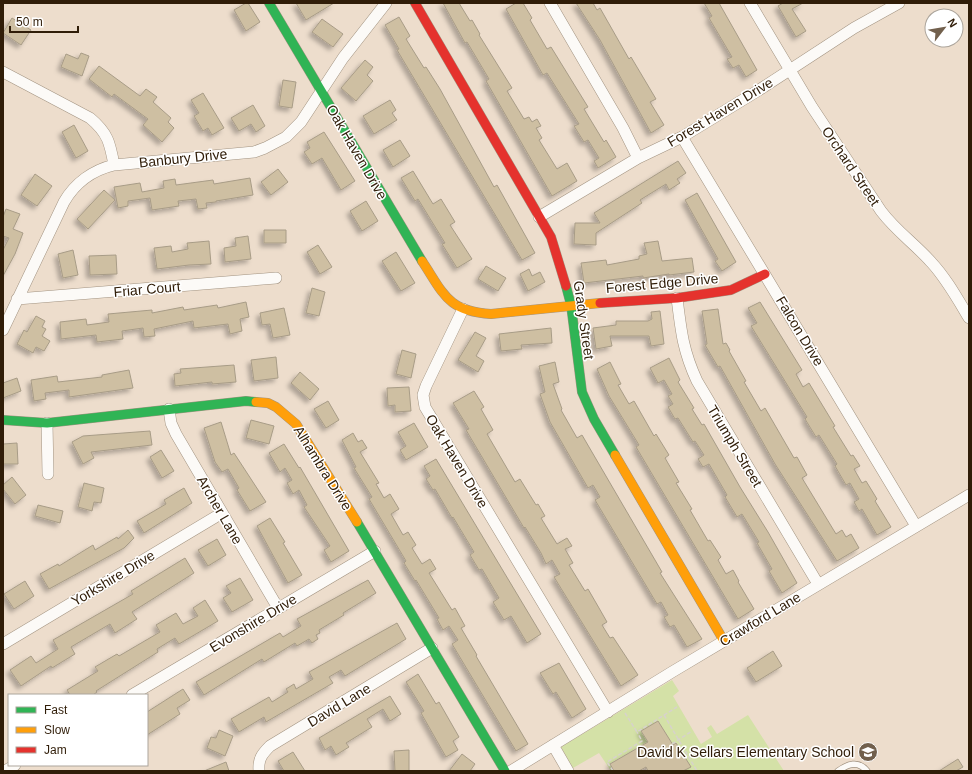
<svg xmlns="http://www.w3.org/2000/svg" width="972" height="774" viewBox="0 0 972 774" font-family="Helvetica,sans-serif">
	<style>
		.green { fill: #d4e1a7 }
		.building { fill: #cebfa2; stroke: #a89c87; filter: url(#shadow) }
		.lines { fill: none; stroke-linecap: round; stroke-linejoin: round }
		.lane-casing { stroke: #a29381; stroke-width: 7 }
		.street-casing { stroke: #a29381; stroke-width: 12 }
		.fast-casing { stroke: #a29381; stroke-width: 10 }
		.slow-casing { stroke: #a29381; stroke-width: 10 }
		.jam-casing { stroke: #a29381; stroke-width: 10 }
		.path { stroke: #d7d2cc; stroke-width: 1.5; stroke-dasharray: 4 2; stroke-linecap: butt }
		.lane { stroke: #fcfaf7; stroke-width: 5.5 }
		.street { stroke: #fcfaf7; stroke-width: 11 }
		.fast { stroke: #30b455; stroke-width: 9 }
		.slow { stroke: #ff9f0a; stroke-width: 9 }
		.jam { stroke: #e5322d; stroke-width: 9 }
		.labels { text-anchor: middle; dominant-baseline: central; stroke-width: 3; stroke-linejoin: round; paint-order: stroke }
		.street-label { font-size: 14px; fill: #301d08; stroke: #fff }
		.poi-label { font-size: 14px; fill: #301d08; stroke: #fff; text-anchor: end }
	</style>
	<defs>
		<filter id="shadow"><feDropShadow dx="-3.5" dy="3.5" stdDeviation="2" flood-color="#0004"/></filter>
	</defs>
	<rect width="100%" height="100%" fill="#edddcc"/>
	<path class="green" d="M672,680L679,691L673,696L701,744L712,737L707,728L711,725L717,734L748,715L784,771H683L690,766L676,743L673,745L658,721L641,731L648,742L610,764L614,771H611L599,753L573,768L561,747Z"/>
	<path class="building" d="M246,3H248L260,22L246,31L234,10Z
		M296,3H334L306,20Z
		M443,3H459L470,21L472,20L480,34L479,35L512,88L507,91L524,119L529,117L532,122L537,119L541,126L536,128L542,138L539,140L557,169L567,163L577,181L552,196L486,81L489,79L467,42L465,43Z
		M516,3H523L532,18L530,20L547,49L551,47L588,107L584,109L604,142L606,140L616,157L598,168L594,161L599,158L588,140L584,142L574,126L579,124L547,73L543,75L506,9Z
		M576,3H593L597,10L600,8L629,59L631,57L656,99L650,102L664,125L651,133L600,40Z
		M704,3H719L757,70L746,77L739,65L733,68L727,59L732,57L709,18L712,16Z
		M783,3H803L792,9L806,31L796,37L778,6Z
		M399,17L410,36L406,39L424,68L426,67L440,89L494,187L497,185L535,253L522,260L397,50L399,49L385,25Z
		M12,18L31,30L21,45L3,33Z
		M322,19L343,34L333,47L312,32Z
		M81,53L89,56L82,76L61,67L66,54L78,59Z
		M365,60L373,67L367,75L373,81L356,101L341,88Z
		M99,66L140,96L146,89L157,97L153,102L171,118L168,122L174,128L162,142L143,125L148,119L114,94L112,97L89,79Z
		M283,80L296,82L292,108L279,106Z
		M203,93L224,128L212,135L208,128L203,131L194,116L199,113L191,100Z
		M390,100L396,110L392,113L397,120L374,134L363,116Z
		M253,105L265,126L256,132L251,124L239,131L231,118Z
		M74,125L88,151L76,158L62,132Z
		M324,132L355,181L341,190L322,158L312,164L304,152L310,148L307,142Z
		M400,140L410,156L393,167L383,150Z
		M678,161L686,173L677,179L680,183L669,190L666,184L640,200L642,203L596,233V245L574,244L575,223H600L594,213Z
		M278,169L288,182L271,195L261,182Z
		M413,171L433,204L441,199L455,222L450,225L472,259L457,268L442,244L445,243L418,199L415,201L401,178Z
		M35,174L52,186L37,206L21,195Z
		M250,178L253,195L216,201V202L206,203L207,208L198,209L196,199L178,201L179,206L152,210L150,198L128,201V206L118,208L114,187L140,183L142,192L164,188L163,181L175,179L176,185L213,180L214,184Z
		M104,190L115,200L88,229L77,219Z
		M697,193L736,262L722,271L715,261L718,259L685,200Z
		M366,201L378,221L362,231L350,211Z
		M6,209L20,214L13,229L23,233L15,254L3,276V250L9,238L3,236V217Z
		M264,230H286V243H264Z
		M248,236L251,259L225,262L224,248L236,246L235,238Z
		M209,241L211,264L189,265L157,269L154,248L171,246L172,252L188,249L187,243Z
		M658,241L662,261L692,258L694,272L669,275V274L643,278V276L584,283L581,263L606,260L607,265L639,259V256L647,254L644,243Z
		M318,245L332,267L320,274L307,252Z
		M73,250L78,275L63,278L58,254Z
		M396,252L415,283L401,291L382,261Z
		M116,255L117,274L90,275L89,256Z
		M486,266L506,278L498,291L478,279Z
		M529,269L532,276L540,272L545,282L528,291L520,274Z
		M312,288L325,292L319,316L306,313Z
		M246,302L249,317L240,319L242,331L230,334L228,324L194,328L193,321L154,329L155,336L144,337L143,328L122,331L123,339L97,342L96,335L61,339L60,322L86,319L87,325L109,322L108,314L152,310V313L183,307L184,310L217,305L218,308Z
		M760,302L802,370L796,374L803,387L809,383L835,426L833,427L851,456L853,455L860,466L854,469L862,483L866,481L877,499L875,501L891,527L877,535L862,509L859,511L854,502L859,499L850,483L846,485L835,466L837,464L819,435L816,437L805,419L807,417L751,326L757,323L748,308Z
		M284,308L290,335L273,338L270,324L262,325L260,313Z
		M718,309L723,344L726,343L730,350L729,351L746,381L744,382L761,411L765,408L794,458L797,457L807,475L802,478L836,534L842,530L846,537L851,534L859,548L837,561L775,464L720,366L718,367L705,345L707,344L702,311Z
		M660,311L664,344L651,346L649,336H610L612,346L596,349L593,328L616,325V321H648L652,319L651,312Z
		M36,316L45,321L42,327L46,329L42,336L50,341L44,351L36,347L33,353L17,344L24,330L27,332Z
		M551,328L552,343L521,345L522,349L501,351L499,334Z
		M475,332L486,338L476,356L484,361L478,372L458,360Z
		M402,350L416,354L411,378L396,374Z
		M276,357L278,378L254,381L251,360Z
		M669,358L680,380L678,382L694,408L692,409L702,425L704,424L740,487L768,532L797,583L782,593L769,571L772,569L757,543L759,542L742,514L737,517L725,497L727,495L709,464L703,467L698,459L704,455L695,441L693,442L678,418L675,419L668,407L673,404L668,396L672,394L664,380L658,383L650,368Z
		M555,362L559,382L553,384L562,409L561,410L577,438L582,435L662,572L660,573L702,639L687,647L674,625L670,627L664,617L668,615L661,602L657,604L595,500L600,497L593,485L588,488L550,422L540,394L545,392L539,366Z
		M610,362L621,384L618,385L629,404L634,401L654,436L656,434L669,455L665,458L679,482L676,483L692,509L690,510L708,541L710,540L721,557L718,560L726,574L733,570L739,581L738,582L754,609L738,619L636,447L639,445L609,396L597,369Z
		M234,365L236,382L212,384V382L175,386L174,374L181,373L180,369Z
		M129,370L133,388L69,397V390L45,393L46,399L34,401L31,380L57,376L58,382L102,377V375Z
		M300,372L319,389L310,400L291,383Z
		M17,378L21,391L3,398V383Z
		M409,387L411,411L395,412V405L388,406L387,388Z
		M474,391L484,407L481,409L493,430L487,434L515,482L520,479L536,505L538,504L545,516L541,518L557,544L567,538L572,546L565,549L573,563L569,565L585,591L588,589L599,608L607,622L602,625L610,638L613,637L638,675L621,686L554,577L560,574L552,560L546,564L541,553L525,527L524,528L466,430L469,429L453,403Z
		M328,401L339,420L326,428L314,409Z
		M251,420L274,426L269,444L246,438Z
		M221,422L231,455L234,453L266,502L250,511L237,490L239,488L228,469L222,472L215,462L204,428Z
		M414,423L428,447L406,460L400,450L406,446L398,432Z
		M150,431L152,445L91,452L94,458L83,464L72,442L83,436Z
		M353,433L358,442L362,440L367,448L360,452L379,483L376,484L384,498L390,494L399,509L391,514L403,535L408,532L416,545L412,548L422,564L430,559L436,569L429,573L452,610L455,608L465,626L461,628L477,655L476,656L528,744L516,751L452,644L458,640L449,626L443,630L437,619L439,618L416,580L415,581L404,563L406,561L369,499L372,497L354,468L356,467L342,440Z
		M17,443L18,464H3V444Z
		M284,444L299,468L300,467L349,551L331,562L324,550L330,546L304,507L307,505L299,490L293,494L287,483L292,480L285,468L280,472L269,453Z
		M161,450L174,471L162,478L150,457Z
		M436,459L541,634L527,643L511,616L504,620L493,602L499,598L482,569L479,570L470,555L474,552L453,517L452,518L435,489L433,490L426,479L430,476L424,466Z
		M12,477L26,495L15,504L3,489V485Z
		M84,483L104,488L101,503L94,502L92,511L78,507Z
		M184,488L192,503L144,533L137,521L166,504L164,500Z
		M38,505L63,511L60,523L35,516Z
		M270,518L285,542L283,543L302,575L288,583L257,526Z
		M128,530L134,538L124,548L49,589L40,574L58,564L59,566L93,545L95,550L117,537L118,539Z
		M217,539L226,555L208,566L198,550Z
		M185,558L194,573L132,612L137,619L115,633L110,624L71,647L75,654L52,668L51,666L21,686L10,670L31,656L36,663L58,649L53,640L133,594L131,591Z
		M240,578L253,600L232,612L223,598L231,593L226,586Z
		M368,580L376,593L343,613L344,615L319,630L320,633L316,635L318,639L312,643L309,639L297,646L295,643L264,662L262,659L204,695L196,682L280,633L283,637L301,626L297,619Z
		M25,581L34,596L14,609L4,594Z
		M205,600L218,621L179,644L175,638L157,649L158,652L96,691L97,692L93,695H70L67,690L98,671L95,667L117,654L119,656L160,632L156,625L176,613L183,624L198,616L193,608Z
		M397,623L406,639L345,676L341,670L329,677L333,683L266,722L264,717L239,732L231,719L269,697L272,702L288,692L286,689L294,684L296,689L313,679L309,672Z
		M773,651L782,666L756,682L747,668Z
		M559,663L586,709L572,718L556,692L553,694L540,673Z
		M418,674L436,704L439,702L459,737L453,741L458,750L446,757L421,713L424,711L406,682Z
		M183,689L190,700L177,708L180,714L147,735V712Z
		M390,696L401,714L390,721L383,709L367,719L372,727L346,743L349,747L336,755L331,746L325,750L319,738Z
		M658,721L673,745L676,743L691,767L683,771H648L646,767L639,771H614L610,764L648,742L641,731Z
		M219,730L233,736L225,756L207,748L211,737L216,738Z
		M409,750V771H395L394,751Z
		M293,752L305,771H284L278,761Z
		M462,754L475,764L470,771H449Z
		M958,759L963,767L956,771H939Z
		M226,762L229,771H204Z"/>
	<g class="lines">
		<g class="lane-casing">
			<path id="lane" d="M838,771C848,764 858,760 867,771"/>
		</g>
		<g class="street-casing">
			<path id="street" d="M550,3L623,128L638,158
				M750,3L812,107L881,211C896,231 915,244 931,262C946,278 957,298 969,318
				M3,72L90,118C108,133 110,143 114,165
				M682,137L916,526
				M539,217L638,158L682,137L759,90L854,28L899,3
				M677,298C681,331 683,351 697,381L818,584
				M17,299L276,278
				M463,309L426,386L423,395L425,407L608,712
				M3,330L64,202C75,183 93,170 114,165L254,152L265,148L286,137L301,122L343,58L386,3
				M169,409L171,423L176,434L278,608
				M47,423L48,474
				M3,644L222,513
				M132,695L375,551
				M553,745L568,771
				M5,771L15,765
				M259,771C258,759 262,754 270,746L432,648
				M511,771L672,672L969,495"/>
		</g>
		<g class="fast-casing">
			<path id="fast" d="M269,3L422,261
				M566,286L571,305L582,392L594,419L615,455
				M3,420L47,423L246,401L256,402
				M357,522L505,771"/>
		</g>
		<g class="slow-casing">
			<path id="slow" d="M422,261C444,294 447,311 491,314L600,303
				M256,402L268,403L276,407L296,424L357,522
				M615,455L724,641"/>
		</g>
		<g class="jam-casing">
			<path id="jam" d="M415,3L551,237L566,286
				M600,303L677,298L731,290L765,274"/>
		</g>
		<path class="path" d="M625,713L637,732L677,707
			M664,715L697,771
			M672,744L692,731
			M613,771L607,762L642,741L637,732"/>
		<use href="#lane" class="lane"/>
		<use href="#street" class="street"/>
		<use href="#fast" class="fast"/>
		<use href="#slow" class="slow"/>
		<use href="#jam" class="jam"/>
	</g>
	<defs>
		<g id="school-disc" transform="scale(1)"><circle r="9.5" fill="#72604d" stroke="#fff"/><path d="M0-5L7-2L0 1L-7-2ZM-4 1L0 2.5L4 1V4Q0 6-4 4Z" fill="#fff"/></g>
	</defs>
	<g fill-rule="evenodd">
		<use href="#school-disc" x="868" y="752"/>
	</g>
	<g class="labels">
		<g class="street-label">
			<text transform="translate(720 112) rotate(-31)">Forest Haven Drive</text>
			<text transform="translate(357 152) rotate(60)">Oak Haven Drive</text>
			<text transform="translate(183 158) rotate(-6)">Banbury Drive</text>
			<text transform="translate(851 166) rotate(56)">Orchard Street</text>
			<text transform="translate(662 283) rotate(-5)">Forest Edge Drive</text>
			<text transform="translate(147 289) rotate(-5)">Friar Court</text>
			<text transform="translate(584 320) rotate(82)">Grady Street</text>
			<text transform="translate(800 331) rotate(59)">Falcon Drive</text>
			<text transform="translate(735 446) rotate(59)">Triumph Street</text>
			<text transform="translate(457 461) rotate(59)">Oak Haven Drive</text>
			<text transform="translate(323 468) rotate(58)">Alhambra Drive</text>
			<text transform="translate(220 510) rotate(60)">Archer Lane</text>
			<text transform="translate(113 578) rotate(-31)">Yorkshire Drive</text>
			<text transform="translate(760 619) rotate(-31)">Crawford Lane</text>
			<text transform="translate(253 623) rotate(-31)">Evonshire Drive</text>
			<text transform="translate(339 705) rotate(-31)">David Lane</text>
		</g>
		<g class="poi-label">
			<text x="854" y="752">David K Sellars Elementary School</text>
		</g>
	</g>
	<rect width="972" height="774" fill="none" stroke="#301d08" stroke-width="8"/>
	<rect x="8" y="694" width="140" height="72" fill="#ffffff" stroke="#aca59c"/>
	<rect x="16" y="707" width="20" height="6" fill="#30b455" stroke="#aca59c"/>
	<text x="44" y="714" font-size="12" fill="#301d08">Fast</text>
	<rect x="16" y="727" width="20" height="6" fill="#ff9f0a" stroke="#aca59c"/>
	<text x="44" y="734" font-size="12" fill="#301d08">Slow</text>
	<rect x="16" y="747" width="20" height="6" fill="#e5322d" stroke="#aca59c"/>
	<text x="44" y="754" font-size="12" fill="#301d08">Jam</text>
	<g transform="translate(944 28) rotate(59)"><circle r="19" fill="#ffffff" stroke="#aca59c"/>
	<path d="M0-3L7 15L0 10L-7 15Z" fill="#72604d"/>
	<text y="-6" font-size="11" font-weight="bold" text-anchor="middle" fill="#301d08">N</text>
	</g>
	<path d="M10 26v6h68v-6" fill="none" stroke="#301d08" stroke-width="2"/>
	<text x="16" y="26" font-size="12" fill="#301d08" stroke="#ffffff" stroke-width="3" paint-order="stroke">50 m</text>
</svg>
